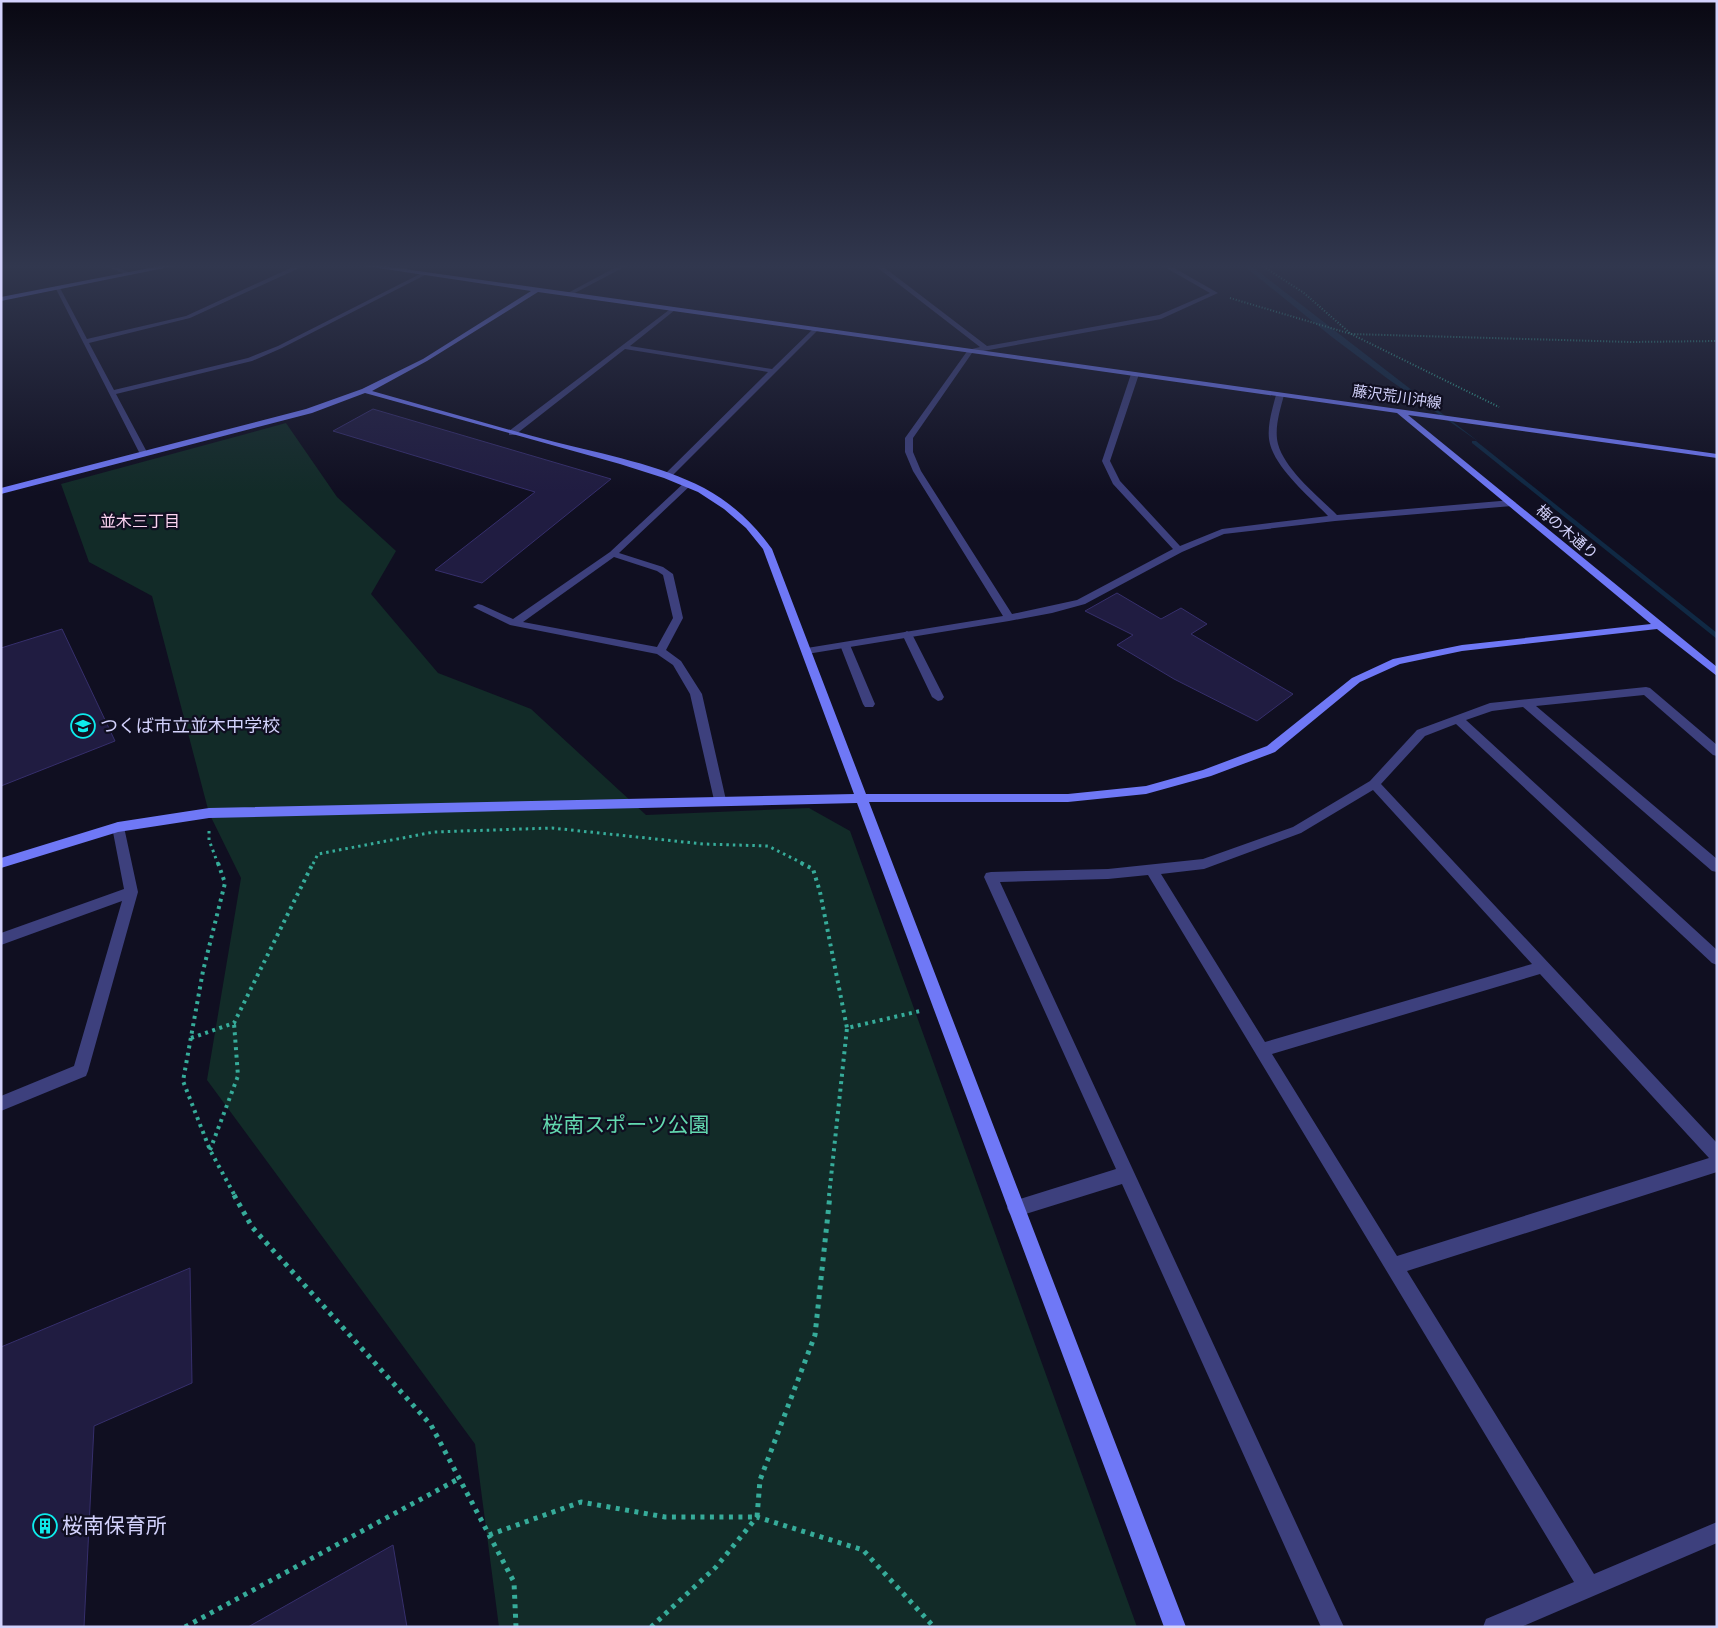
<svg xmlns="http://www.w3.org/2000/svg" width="1718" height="1628" viewBox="0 0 1718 1628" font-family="'Nunito Sans','Noto Sans JP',sans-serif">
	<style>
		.green { fill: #122b28 }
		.water { fill: #102944 }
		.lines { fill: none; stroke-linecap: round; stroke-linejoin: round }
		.stream { fill: #102944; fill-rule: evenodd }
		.building { fill: #201c41; stroke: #362f6c }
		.path-far3 { stroke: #36ac9a; stroke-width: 2; stroke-dasharray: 1 2; stroke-linecap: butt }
		.path-far2 { stroke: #36ac9a; stroke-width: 3; stroke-dasharray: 2.5 4; stroke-linecap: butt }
		.path-far1 { stroke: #36ac9a; stroke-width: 4; stroke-dasharray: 3 4.5; stroke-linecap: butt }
		.path { stroke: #36ac9a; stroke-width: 5; stroke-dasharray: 4 5.5; stroke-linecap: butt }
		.lane { fill: #3d407d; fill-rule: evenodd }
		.street { fill: #3d407d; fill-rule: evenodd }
		.secondary { fill: #6f78f6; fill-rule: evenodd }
		.labels { text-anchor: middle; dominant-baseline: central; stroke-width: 4.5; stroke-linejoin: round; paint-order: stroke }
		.far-street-label { font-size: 15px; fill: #d3d2fc; stroke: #100f21 }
		.far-neighbourhood-label { font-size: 16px; fill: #fcd4f1; stroke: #100f21 }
		.poi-label { font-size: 18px; fill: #d3d2fc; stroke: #100f21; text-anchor: start }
		.near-park-label { font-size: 21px; fill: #62d8af; stroke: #100f21 }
		.near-poi-label { font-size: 21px; fill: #d3d2fc; stroke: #100f21; text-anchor: start }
	</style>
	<rect width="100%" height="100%" fill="#100f21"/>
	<path class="green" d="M286,423L337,497L396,551L371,594L438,673L531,709L646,815L809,808L850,831L1137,1627H499L475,1444L207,1080L241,878L209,813L152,596L89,562L61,484Z"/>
	<path class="water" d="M1243,265H1250L1479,442L1388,379L1332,337Z"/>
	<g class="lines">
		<path class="stream" d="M1472,441H1476L1717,633V639L1472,443Z"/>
	</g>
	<path class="building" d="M373,409L611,479L482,583L435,570L535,492L333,431Z
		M1117,593L1161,619L1181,608L1207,624L1191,634L1293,694L1257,721L1174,679L1117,645L1133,635L1085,611Z
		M62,629L115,741L1,786V648Z
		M190,1268L192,1383L94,1426L84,1627H1V1347Z
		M393,1545L407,1627H248Z"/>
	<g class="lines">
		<path class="path-far3" d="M1261,265L1304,293L1351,334L1631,342L1717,341
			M1230,298L1351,334L1499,407"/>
		<path class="path-far2" d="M209,831V840L218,864
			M313,864L318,854L434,832L552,828L703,844L768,846L804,864"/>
		<path class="path-far1" d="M218,863L225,883L203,971L183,1081L210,1150L235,1196
			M801,863L813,869L820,892L847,1028
			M191,1038L234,1023L313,863
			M210,1150L238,1076L234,1023
			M829,1196L847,1028L920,1011"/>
		<path class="path" d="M234,1195L252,1227L431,1425L514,1582L516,1627
			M489,1535L581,1502L665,1517H757L760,1480L815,1335L830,1195
			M185,1627L460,1478
			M651,1627L716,1567L757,1517L863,1550L934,1627"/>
		<path class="lane" d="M907,631L912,634L944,697L942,700L938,701L932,697L902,634Z
			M845,642L850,645L875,704L873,707H865L863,704L840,645Z"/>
		<path class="street" d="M103,265H112L133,274L128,275Z
			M297,265H306L190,318L89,343L114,390L248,358L278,346L422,273L427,274L282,348L252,361L116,394L148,454L141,456L55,287L60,288L87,339L186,316Z
			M400,265H406L407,272H403Z
			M620,265H628L571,295L566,294Z
			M702,265H756L753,267Z
			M874,265H881L987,346L1159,315L1210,293L1161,265H1169L1218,293L1161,319L972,353L913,438V452L921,471L1012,614L1077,600L1173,549L1113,484L1102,461L1131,374L1135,372L1139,374L1110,461L1120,481L1180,546L1222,529L1328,516C1310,497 1277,470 1270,444C1266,429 1272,410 1276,395L1280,393L1284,395C1280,410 1274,429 1278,444C1285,470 1319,497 1337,515L1512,500L1516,503L1512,506L1335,521L1224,534L1182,552L1085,604L1052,613L1009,621L807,654L803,653L802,651L803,649L807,648L1003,616L913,471L905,452V438L968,350L980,347Z
			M673,307L676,309L675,310L630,346L772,369L814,328L819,329L670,478L663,476L768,372L625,349L515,435H509V431Z
			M685,482L692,484L619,553L663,567L673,574L683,618L666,650L681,661L702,694L726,800L720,804L714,800L690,694L673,665L657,654L510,625L473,607L478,604L482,605L513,619L610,552ZM614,557L657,571L663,575L673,618L657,647L523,622Z
			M1646,687L1650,688L1717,745V756L1713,755L1644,695L1536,706L1717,859V872L1712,871L1523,707L1492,711L1466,720L1717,950V965L1712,963L1456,724L1425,736L1381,784L1717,1143V1172L1407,1271L1594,1574L1717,1522V1543L1521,1627H1483L1486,1619L1574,1582L1148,875L1108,879L1000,882L1344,1627H1321L1122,1184L1016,1217L1010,1214L1007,1208L1010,1202L1116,1169L984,877L986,873L991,872L1108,869L1203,859L1293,827L1370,781L1417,730L1490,703ZM1373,790L1532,964L1265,1042L1161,874L1204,869L1301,833ZM1540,974L1709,1158L1397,1256L1272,1054Z
			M118,822L122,824L124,827L138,892L88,1071L86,1076L1,1111V1096L74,1066L122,901L1,945V933L124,889L112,827L114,824Z"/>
		<path class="secondary" d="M165,265H179L1,301V297Z
			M358,265H376L1717,454V458L1408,415L1717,667V676L1657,629L1462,651L1400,664L1360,682L1275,752L1211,776L1146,794L1068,802H869L1186,1627H1164L857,803L209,818L118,832L1,868V858L118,822L209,808L854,794L763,549L746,528L724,509L698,492L664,478L620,464L365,393L312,413L1,494V488L306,409L362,389L423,359L531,291ZM538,292L1397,413L1651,624L1462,645L1393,659L1352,678L1267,746L1203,770L1146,786L1068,794H866L772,549C754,524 732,503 704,488C660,465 603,454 555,442C494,426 433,408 372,391L427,361Z"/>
	</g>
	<linearGradient id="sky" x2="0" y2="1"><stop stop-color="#090812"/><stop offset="0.54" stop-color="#31374e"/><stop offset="1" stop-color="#31374e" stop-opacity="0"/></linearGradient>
	<rect width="1718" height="493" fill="url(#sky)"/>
	<defs>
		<g id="school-ring" transform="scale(1.25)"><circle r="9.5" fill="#100f21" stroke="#0eebec" stroke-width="1.5"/><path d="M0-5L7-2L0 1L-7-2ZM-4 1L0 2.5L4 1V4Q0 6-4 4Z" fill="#0eebec"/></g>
		<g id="building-ring" transform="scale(1.25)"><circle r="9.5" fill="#100f21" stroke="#0eebec" stroke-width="1.5"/><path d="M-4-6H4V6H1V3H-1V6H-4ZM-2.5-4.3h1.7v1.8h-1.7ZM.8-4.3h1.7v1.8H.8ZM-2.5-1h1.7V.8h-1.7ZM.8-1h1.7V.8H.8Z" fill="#0eebec"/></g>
	</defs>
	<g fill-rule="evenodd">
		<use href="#school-ring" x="83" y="726"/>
		<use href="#building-ring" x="45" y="1526"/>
	</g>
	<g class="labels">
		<g class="far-street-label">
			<text transform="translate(1397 397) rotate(8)">藤沢荒川沖線</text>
			<text transform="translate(1567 532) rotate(40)">梅の木通り</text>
		</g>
		<g class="far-neighbourhood-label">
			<text x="140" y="522">並木三丁目</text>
		</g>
		<g class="poi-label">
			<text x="100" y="726">つくば市立並木中学校</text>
		</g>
		<g class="near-park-label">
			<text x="626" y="1125">桜南スポーツ公園</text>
		</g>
		<g class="near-poi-label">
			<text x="62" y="1526">桜南保育所</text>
		</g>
	</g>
	<rect width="1718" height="1628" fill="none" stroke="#d3d2fc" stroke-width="5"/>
</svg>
